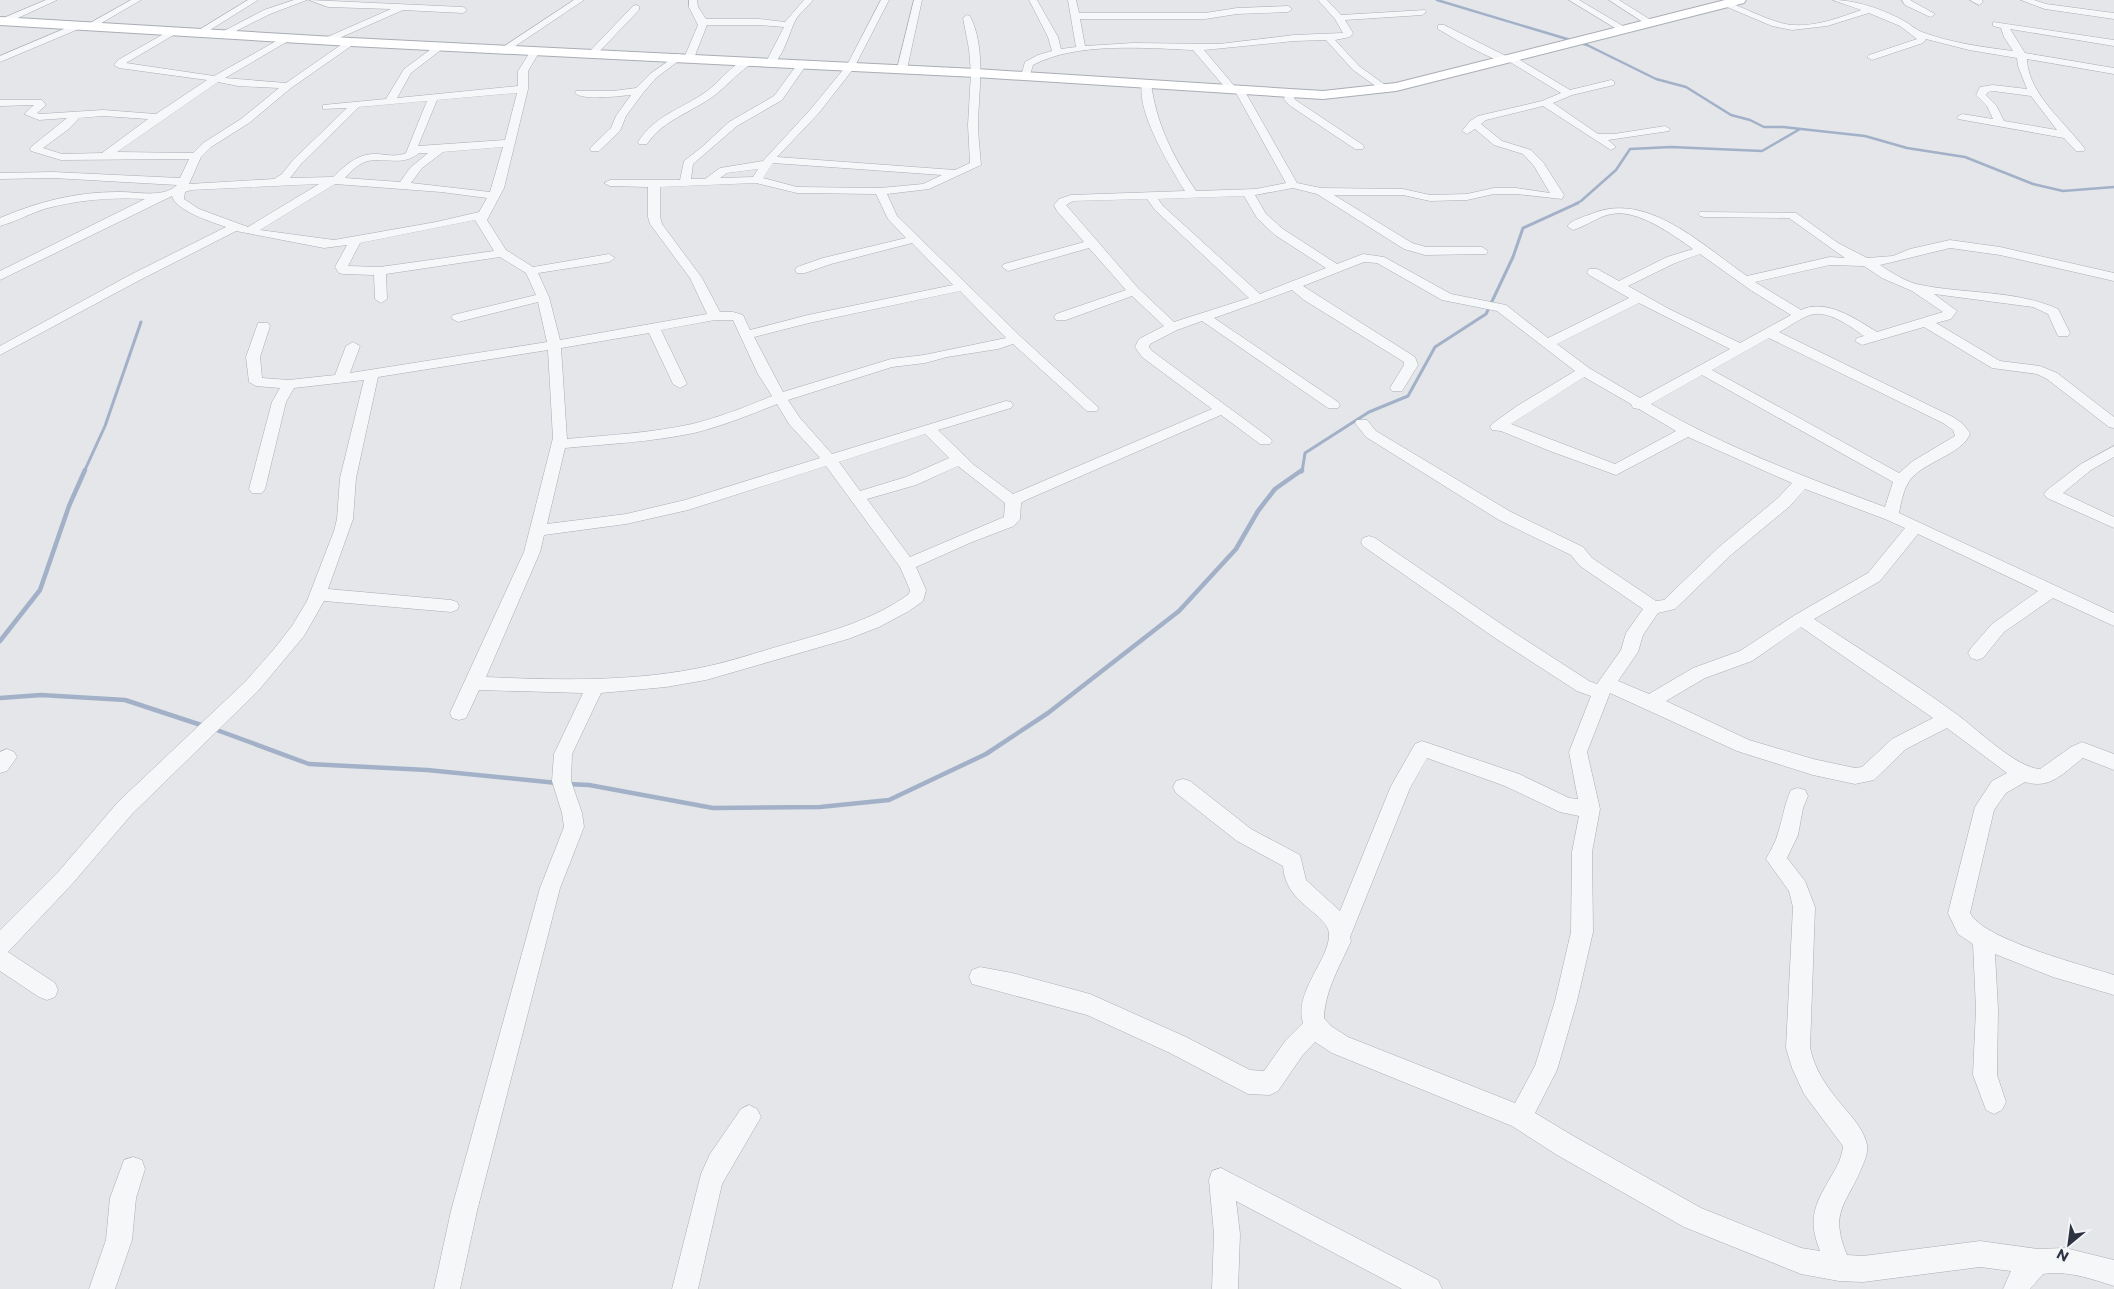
<svg xmlns="http://www.w3.org/2000/svg" width="2114" height="1289" viewBox="0 0 2114 1289" font-family="Montserrat,sans-serif">
	<style>
		.lines { fill: none; stroke-linecap: round; stroke-linejoin: round }
		.stream-far2 { stroke: #a2b1c7; stroke-width: 2.5 }
		.stream-far1 { stroke: #a2b1c7; stroke-width: 3 }
		.stream { stroke: #a2b1c7; stroke-width: 4.5 }
		.minor-casing { stroke: #a9adb4; stroke-width: 1 }
		.secondary-casing { stroke: #a9adb4; stroke-width: 2 }
		.minor { fill: #f6f7f9; fill-rule: evenodd }
		.secondary { fill: #fff; fill-rule: evenodd }
	</style>
	<rect width="100%" height="100%" fill="#e4e6ea"/>
	<g class="lines">
		<path class="stream-far2" d="M1437,0L1587,45L1656,79L1686,87L1731,115L1750,120L1764,127H1783L1865,136L1907,148L1965,157L2033,184L2063,191L2114,187
			M1575,204L1581,201L1616,170L1630,149L1671,147L1762,151L1800,129"/>
		<path class="stream-far1" d="M84,472L105,426L141,322
			M1302,472L1305,453L1369,412L1408,396L1435,347L1486,314L1513,257L1523,228L1578,203"/>
		<path class="stream" d="M0,641L40,590L69,506L85,470
			M0,698L41,695L125,700L204,726
			M214,729L309,764L427,770L557,783
			M567,784L589,785L713,808L820,807L889,800L986,754L1048,713L1179,611L1236,549L1258,511L1275,489L1302,470"/>
		<g class="minor-casing">
			<path id="minor" d="M46,0H57L7,23L0,22L1,19Z
				M131,0H141L91,29L88,30L83,27Z
				M248,0H258L202,35L199,36L194,33Z
				M294,0H307L270,14L226,36H220L218,34L264,10Z
				M309,0L463,7L467,10L463,13L403,10L328,43L323,40L325,38L391,9L328,7Z
				M574,0H584L508,51L505,52L500,49Z
				M689,0H697L698,7L706,19H759L785,22L804,0H813C808,7 799,13 795,21C790,31 782,61 771,65L766,62L784,27L759,25H707L694,58L689,61L686,60L684,58L698,25L689,7Z
				M881,0H889L854,68L818,114L777,157L955,170L970,163L968,125L971,73L969,49L963,18L967,15L970,16C986,48 979,88 978,123C978,137 980,151 981,165L929,189L887,194L897,216L1020,336L1099,408L1097,411H1087L1013,344L998,349L947,357L925,363L892,367L788,400L800,418L832,454L1006,401L1011,402L1013,405L1011,408L938,430L974,465L1013,494L1212,409L1142,357L1135,347L1139,339L1164,326L1132,296L1066,320H1056L1054,317L1056,314L1126,290L1089,248L1008,271L1002,267L1004,264L1084,242L1057,211L1054,205L1059,199L1071,195L1185,191C1171,169 1133,106 1143,81L1146,80L1151,83C1156,123 1173,157 1196,191L1256,189L1286,183L1235,91H1228L1193,50C1144,48 1076,42 1033,65L1029,78H1023L1021,76L1025,62L1038,55L1052,51L1048,37L1029,0H1037L1058,37L1061,49L1076,47L1068,0H1076L1079,13H1205L1237,8L1288,6L1292,9L1288,12L1237,14L1205,19H1080L1085,46L1133,43L1219,44L1294,35L1343,33L1335,19L1318,0H1327L1341,15L1425,10L1426,12L1422,15L1345,20L1353,33L1350,37L1335,40L1359,66L1388,87L1389,89L1384,92L1353,70L1326,40L1294,41L1204,50L1236,88H1243L1297,183L1321,188L1403,189L1430,195L1467,194L1494,188H1516L1550,193L1534,166L1523,154L1494,145L1475,129L1467,134L1462,131L1470,121L1478,116L1542,101L1561,93L1510,62C1498,65 1450,36 1438,29V25H1444L1508,57H1515L1570,90L1611,80L1614,81V85L1572,95L1553,103L1598,134H1614L1665,126L1670,129L1669,131L1608,140L1616,147L1611,150L1543,106L1486,120L1481,124L1502,141L1531,150L1543,162L1564,195L1562,199L1516,194H1494L1467,200L1430,201L1403,195H1334L1412,243L1426,247H1482L1488,251L1486,254L1425,255L1404,249L1317,194L1293,188L1255,195L1266,214L1283,229L1337,264L1363,254L1384,257L1451,294L1506,305L1548,338L1629,298L1589,275L1587,272L1589,269H1597L1619,281L1667,257L1693,249C1673,235 1638,209 1612,214C1598,216 1587,226 1573,230L1567,226C1572,220 1583,217 1591,214C1647,190 1703,246 1747,276L1830,257L1845,258L1789,218L1704,217L1700,216L1698,214L1700,212L1796,213L1838,243L1867,258L1893,256L1910,249L1950,240L2000,247L2114,273V281L2000,255L1950,248L1880,265C1892,273 1908,283 1921,285C1966,294 2016,290 2058,309L2070,333L2068,336H2058L2048,314L2033,307L1934,294L1957,311L1951,319L1936,323L2000,361L2040,366L2057,373L2114,417V428L2109,427L2047,379L2037,374L1992,368L1924,327L1862,345L1855,341L1857,338L1864,336C1851,327 1828,309 1810,315C1800,318 1789,327 1779,332L1953,417L1963,424L1970,433C1965,454 1920,462 1908,483C1903,492 1901,503 1899,513L2114,613V626L2053,598L2004,632L1983,658L1977,660L1971,658L1968,653L1971,648L1992,624L2038,591L1918,534L1880,581L1814,619C1861,650 1910,680 1955,713C1975,727 2016,768 2040,769L2071,747L2082,742L2114,754V770L2083,758C2064,772 2051,790 2025,782L2006,793L1994,810L1970,913C1984,940 2083,965 2114,975V995L2053,977L1995,954L1998,1009L1997,1075L2006,1102L2002,1110L1994,1114L1986,1110L1973,1075L1976,1009L1973,944L1958,934L1948,913L1975,807L1992,781L2007,773L1947,728L1906,749L1874,780L1855,784L1813,775L1737,751L1610,693L1587,752L1600,809L1592,852L1593,932L1577,1001L1557,1070L1535,1113L1575,1137L1701,1208L1801,1248L1820,1251C1807,1218 1815,1204 1832,1175C1838,1165 1842,1157 1843,1146L1804,1094L1792,1068L1786,1048L1793,907L1789,891L1766,859C1770,851 1776,842 1778,833C1783,818 1784,805 1791,790L1798,788L1805,790L1808,796L1803,808L1798,835L1787,858L1805,881L1815,907L1810,1048C1815,1070 1826,1086 1841,1104C1851,1116 1864,1129 1867,1145C1868,1153 1865,1160 1862,1167C1846,1206 1829,1211 1847,1255L1863,1256L1980,1241L2038,1249L2065,1248L2114,1260V1286C2092,1279 2066,1270 2043,1274L2030,1289H2003L2011,1271L1980,1267L1863,1282L1839,1281L1801,1274L1684,1227L1557,1155L1512,1126L1332,1053L1315,1042L1302,1056L1278,1091L1270,1095L1248,1094L1170,1053L1087,1015L972,984L969,977L972,970L980,967L1012,973L1090,994L1186,1037L1250,1070L1264,1071L1286,1040L1303,1023C1293,992 1331,958 1329,933C1327,913 1285,904 1283,866L1237,841L1176,793L1173,787L1176,781L1183,779L1190,781L1251,829L1300,855L1306,880L1340,911L1391,786L1415,744L1422,741L1519,774L1569,798L1578,799L1569,752L1591,696L1577,691L1495,638L1363,546L1361,542L1363,538L1369,536L1375,538L1507,628L1589,681L1597,684L1621,650L1626,633L1643,609L1580,566L1571,555L1499,520L1366,437L1355,423L1357,420H1367L1376,431L1511,512L1583,547L1592,558L1656,601L1664,600L1719,547L1778,498L1792,483L1688,437L1616,475L1550,451L1501,431L1492,430L1490,427L1492,424L1517,406L1575,371L1497,311L1442,300L1377,263L1364,262L1303,286L1415,357L1418,365L1402,391H1392L1390,388L1404,365V362L1304,300L1292,290L1214,318L1338,402L1340,405L1338,408H1328L1202,321L1177,330L1150,344L1149,347L1152,351L1270,438L1272,441L1270,444H1260L1221,415L1026,500L1021,503L1020,519L1014,526L972,542L916,567L926,590L923,601L909,611L879,627L848,639L706,680L666,687L601,693L572,754L571,781L582,813L584,827L560,888L477,1211L460,1289H434L451,1211L540,888L564,827L562,813L552,781L554,754L583,693L479,690L466,718L459,720L452,718L450,713L524,552L553,438L548,350L378,377L356,478L353,519L328,589L451,600L457,602L459,606L457,610L451,612L324,601L304,636L258,691L132,814L73,883L8,952L55,983L58,990L55,997L47,1000L39,997L0,971V930L59,871L118,802L246,681L274,649L292,626L307,601L334,531L337,519L340,478L364,380L294,388L286,402L265,489L262,493H252L249,489L272,402L280,388L256,386L249,382L246,357L258,323H268L270,326L260,357L262,378L289,380L335,375L346,346L353,342L360,346L350,373L547,342L538,302L458,322L451,318L453,315L536,295L526,273L500,257L386,274L387,299L381,303L375,299L374,275L343,274L339,273L335,267L347,245L324,248L236,231L138,281L0,355V346L130,275L226,227C212,222 176,211 172,196L0,280V271L145,199C111,197 77,200 44,209C29,214 15,222 0,226V218C37,202 76,192 117,192C135,191 163,199 177,185L53,178L0,179V173L53,172L180,178L189,159L61,160L31,151L30,149L31,147L67,118L39,120L24,114L34,105L0,106V100H42L46,105L37,113L40,114L103,110L156,114L207,80L119,68L114,65L118,60L174,28L177,29V33L126,63L214,76L287,35L292,38L290,40L225,78L286,83L348,40H354V44L291,88L249,123L211,147L201,157L189,184L274,179L282,174L293,160L347,108L323,109V105L386,99L404,69L438,44L441,43L446,46L411,73L397,98L518,86V71L532,49H538L540,51L528,71V89L504,188L487,220L506,250L533,267L609,254L615,258L609,262L538,273L549,297L560,340L707,314L690,278L650,224L648,217V187L610,186L604,183L610,180H680L684,161L702,147L729,122L774,96L799,62H805L807,64L782,100L737,126L693,164L691,179H705L720,168L763,161L810,110L847,65ZM218,82L238,86L279,88L241,119L203,143L193,153L117,152ZM517,93L505,140L418,146L437,100ZM427,101L406,153C397,157 388,155 378,154C358,153 347,164 333,177L290,178L301,164L359,107ZM103,116L148,119L102,153L62,154L43,148L70,128L79,118ZM503,147L490,192L411,183L422,168L443,152ZM419,153H428L410,168L400,182L345,178C351,171 359,163 368,161C387,157 402,167 419,153ZM773,163L942,175L923,184L880,188L797,187L763,178ZM758,169L753,177L720,178L727,173ZM756,183L797,193L876,194L888,219L906,238L823,258L797,267L795,270L797,273H805L831,264L912,243L953,285L808,315L750,330L743,315L733,312H720L702,278L662,224L660,217V187ZM319,184L248,227L199,209L184,199L185,192L191,190ZM335,184L441,192L487,198L479,212L436,222L334,240L260,230ZM1244,196L1257,218L1275,235L1326,268L1260,294L1163,206L1158,199ZM1147,199L1155,210L1249,298L1174,322L1138,288L1066,205L1073,201ZM475,220L494,251L380,267L348,266L360,243ZM1700,254L1752,291L1791,315L1740,343L1669,309L1628,286L1675,263ZM1830,265L1864,266L1882,278L1912,291L1943,312L1877,332C1856,319 1826,298 1801,310L1755,282ZM960,291L1006,338L924,355L891,359L783,392L754,337L809,323ZM1639,303L1730,349L1640,398L1589,368L1557,344ZM715,320H733L758,374L772,396C746,407 720,417 692,424C651,433 609,435 567,439L561,348L649,333L673,384L680,388L687,384L661,330ZM1769,338L1943,423L1953,430L1955,436L1913,461L1899,473L1712,370ZM1702,375L1893,482L1885,507C1805,477 1725,447 1651,404ZM1584,377L1631,404L1633,408L1639,409L1676,431L1615,464L1511,424ZM777,404L789,424L820,458L685,500L626,514L547,524L565,448C608,444 651,442 694,433C722,426 750,415 777,404ZM925,434L949,458L906,477L860,491L839,462ZM826,466L900,567L910,590L909,594C873,620 832,631 790,643C758,652 727,663 694,669C625,682 555,680 486,677L540,552L544,535L626,524L688,510ZM958,466L1005,503L1004,517L910,557L867,499L916,485ZM1805,489L1885,519L1905,528L1868,573L1795,615L1740,651L1693,668L1649,694L1618,681L1638,652L1643,635L1658,613L1675,609L1731,555L1790,506ZM1801,627L1933,718L1892,739L1862,767L1855,768L1813,759L1749,740L1666,701L1705,678L1752,661ZM1427,758L1505,786L1560,812L1579,816L1572,852L1571,932L1555,1001L1535,1066L1515,1103L1348,1037L1331,1026L1324,1018C1325,990 1340,966 1351,941L1350,937L1410,788Z
				M914,0H922L907,69L902,72L897,69Z
				M1569,0H1579L1628,29L1626,31H1620Z
				M1609,0H1619L1654,22L1652,24H1646Z
				M1833,0C1857,0 1885,10 1906,22C1911,25 1916,30 1922,32C1951,43 1983,47 2013,51L2004,37L2001,28L1993,26V22L2114,40V46L2010,29L2025,53L2114,68V74L2027,59C2028,94 2066,123 2085,149L2084,151H2076L2064,138L1958,119L1957,117L1962,114L1993,119L1987,106L1976,95L1980,87L1993,85L2027,89L2018,66L2017,58L1969,50L1926,39L1923,43L1872,60L1867,57L1869,55L1917,39L1900,26L1869,13L1827,26L1792,30L1772,26L1720,4L1727,2C1745,8 1763,18 1781,23C1807,30 1836,19 1861,10ZM1993,91L2031,96L2057,130L2004,121L1996,105L1986,95L1988,92Z
				M1902,0H1910L1935,14L1931,17L1928,16L1905,5Z
				M1970,0H1982L1983,2L1979,5Z
				M2021,0H2034L2046,4L2114,13V19L2045,9Z
				M636,5L639,6V10L596,55H590V51L633,6Z
				M78,23L83,26L81,28L0,62V56Z
				M678,54L681,55V59L656,78L643,93L626,116L620,131L599,151H591L590,149L591,147L611,128L616,116L631,95C619,96 584,101 575,93L576,91H613L636,88L650,74Z
				M750,58L755,61L753,63C738,72 728,85 715,95C691,113 664,119 647,144H639L638,142C656,114 681,110 707,91C721,81 732,63 750,58Z
				M1290,91L1295,94L1294,98L1297,101L1363,145L1364,147L1363,149H1355L1289,105L1284,99L1286,92Z
				M2114,446V457L2091,470L2063,493L2114,517V528L2047,498L2044,494L2047,490L2081,464Z
				M7,749L14,752L17,757L7,771L0,773V752Z
				M749,1105L757,1109L761,1117L722,1184L698,1289H672L701,1174L710,1154L741,1109Z
				M133,1157L142,1160L145,1169L136,1198L132,1240L115,1289H89L106,1240L110,1198L124,1160Z
				M1221,1168L1438,1280L1442,1289H1402L1236,1201L1240,1234L1238,1289H1212L1214,1234L1209,1180L1212,1171Z"/>
		</g>
		<g class="secondary-casing">
			<path id="secondary" d="M1725,0H1746L1744,3L1396,91L1323,99L976,77L351,46L0,25V17L351,38L976,69L1323,91L1396,83Z"/>
		</g>
		<use href="#minor" class="minor"/>
		<use href="#secondary" class="secondary"/>
	</g>
	<g transform="translate(2069 1244) rotate(209)" stroke="#f3f5f8" stroke-width="4" paint-order="stroke">
	<path d="M0-4L9 19L0 12L-9 19Z" fill="#2d3341"/>
	<text y="-8" font-size="14" font-weight="bold" text-anchor="middle" fill="#2d3341">N</text>
	</g>
</svg>
